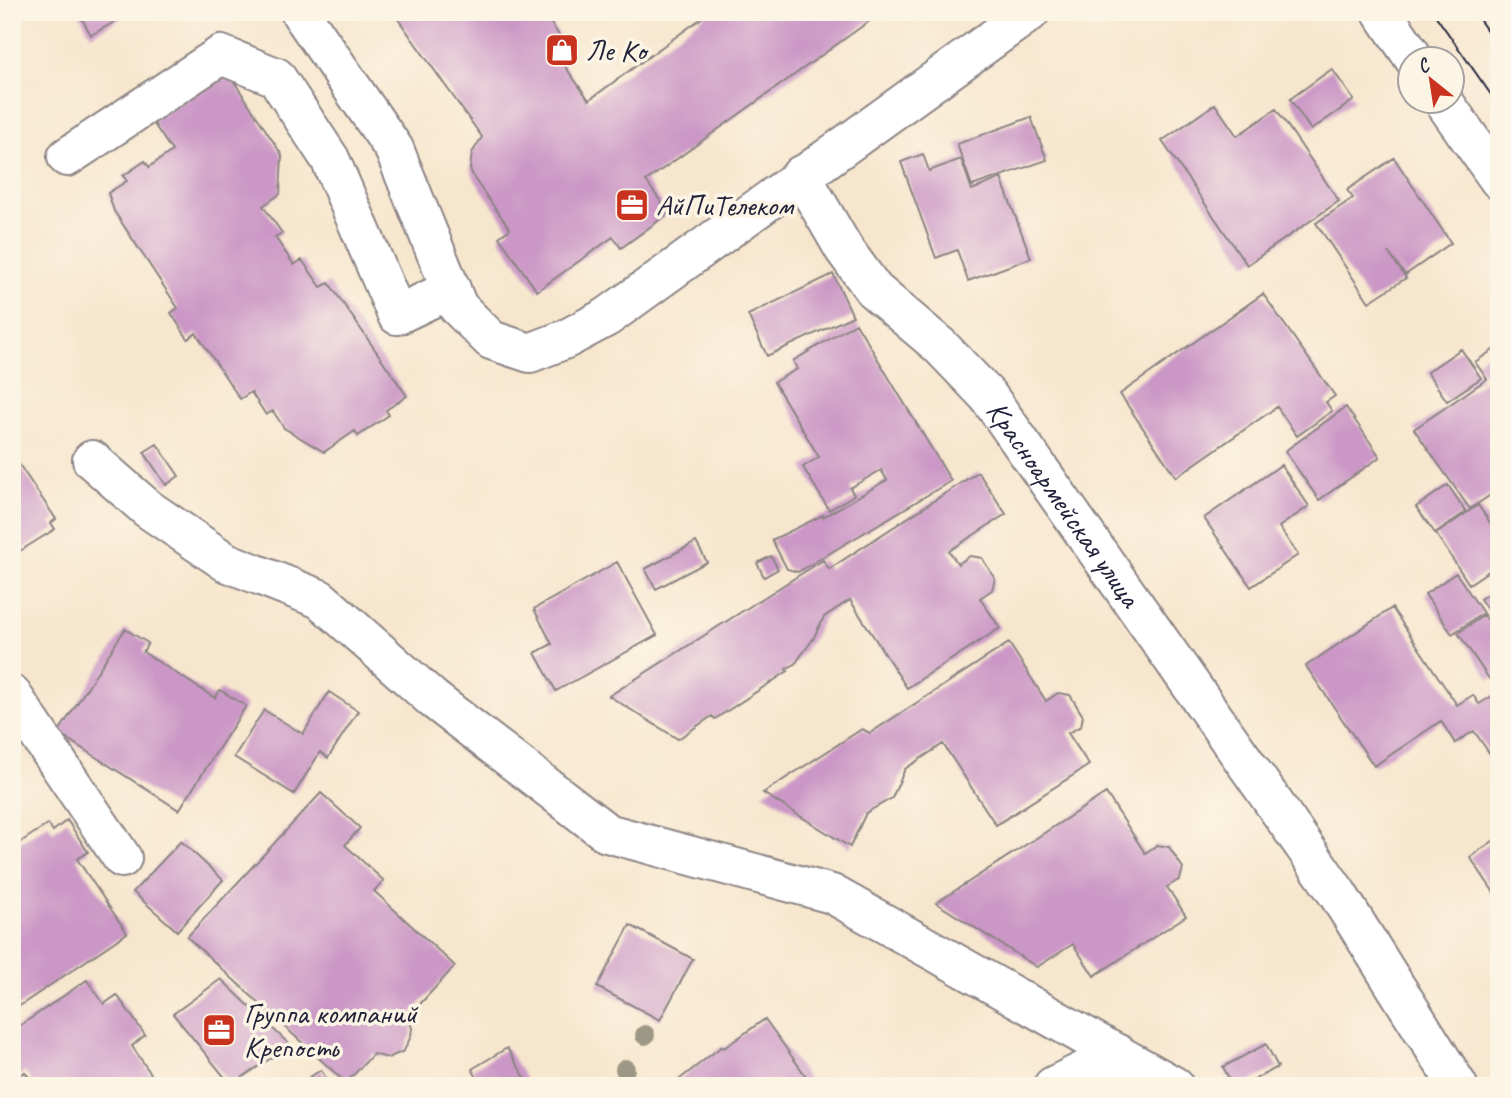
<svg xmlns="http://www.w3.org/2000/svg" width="1511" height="1098" viewBox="0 0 1511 1098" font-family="Caveat,sans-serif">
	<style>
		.building { fill: #cb97c6 }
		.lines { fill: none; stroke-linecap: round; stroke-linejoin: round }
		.minor-casing { stroke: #8c8484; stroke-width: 42 }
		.minor { stroke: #fff; stroke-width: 38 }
		.tram { stroke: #22223b; stroke-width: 2 }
		.tree { fill: #9d9885 }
		.labels { text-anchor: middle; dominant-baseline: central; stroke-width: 7; stroke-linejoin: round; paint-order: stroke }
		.poi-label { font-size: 30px; fill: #22223b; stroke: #fcf5e5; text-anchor: start }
		.street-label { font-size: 30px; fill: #22223b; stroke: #fcf5e5 }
	</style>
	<rect width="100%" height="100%" fill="#fcf5e5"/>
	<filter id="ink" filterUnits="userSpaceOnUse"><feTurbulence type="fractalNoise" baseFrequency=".0143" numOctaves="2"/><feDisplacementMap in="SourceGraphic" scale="14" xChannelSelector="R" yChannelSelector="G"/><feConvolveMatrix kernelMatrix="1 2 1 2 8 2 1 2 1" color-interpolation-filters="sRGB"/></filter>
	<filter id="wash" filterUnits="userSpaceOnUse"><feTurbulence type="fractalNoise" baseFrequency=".00686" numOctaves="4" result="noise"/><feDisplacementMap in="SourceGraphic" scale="28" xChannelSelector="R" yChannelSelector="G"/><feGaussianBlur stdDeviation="1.57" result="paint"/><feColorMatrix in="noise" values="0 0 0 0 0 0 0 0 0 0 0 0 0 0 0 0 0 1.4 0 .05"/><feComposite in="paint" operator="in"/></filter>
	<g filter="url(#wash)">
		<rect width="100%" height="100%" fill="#f7e6ce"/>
		<g id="blocks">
			<path class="building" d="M78,12H132L91,35Z
				M393,12H543L570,51L559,58L589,100L710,12H882L646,181L669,213L621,248L613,237L537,291L499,237L510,229L475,180L470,169L472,153L482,137Z
				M1332,69L1354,100L1311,130L1290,99Z
				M227,71L282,155L280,194L263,206L282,233L275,237L294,265L302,260L321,287L329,283L407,396L386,410L389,415L358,436L355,431L324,452L284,428L273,411L266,415L251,392L240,399L196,333L188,339L171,313L178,308L114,211L108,193L127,181L123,176L145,161L149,167L172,151L152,121Z
				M1215,104L1237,136L1276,109L1339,201L1247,265L1162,141Z
				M1031,117L1047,160L972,186L957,144Z
				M923,154L929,171L961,159L972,190L1001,178L1031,258L968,281L957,250L936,258L901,162Z
				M1394,158L1451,243L1405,275L1388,252L1406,278L1369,302L1316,223L1353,198L1347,190Z
				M833,274L853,316L767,356L748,315Z
				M1263,294L1335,396L1326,402L1332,411L1297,436L1277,407L1176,477L1120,394Z
				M856,323L951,481L798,572L787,569L772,540L823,515V517L887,480L881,470L850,488L854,495L829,510L803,467L819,457L774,382L797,369L793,361Z
				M1499,346V489L1470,509L1414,429L1487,379L1475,362Z
				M1461,349L1481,378L1447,401L1427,372Z
				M1346,407L1380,457L1319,500L1285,451Z
				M157,444L179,476L166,485L144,452Z
				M12,454L56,519L51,523L55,529L12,556Z
				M1281,465L1309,506L1279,527L1298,555L1251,587L1204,518Z
				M978,472L1006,514L949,551L958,564L970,556L982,558L995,579L992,590L980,598L1000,628L907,688L850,600L824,617L813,639L795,664L786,669L788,671L715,719L712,716L678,739L609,696L823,560L829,569Z
				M1448,485L1466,512L1435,533L1416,507Z
				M1478,505L1499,536V564L1469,584L1436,534Z
				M696,542L707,562L656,589L645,569Z
				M771,556L778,569L764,577L757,563Z
				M617,562L657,635L556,691L535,653L552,644L534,609Z
				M1456,573L1483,613L1452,634L1425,594Z
				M1497,588L1499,591V626L1480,599Z
				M1392,608L1457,705L1473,695L1479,704L1499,692V767L1474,731L1455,743L1441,721L1374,766L1306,666Z
				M1484,615L1499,636V673L1490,680L1458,633Z
				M125,629L148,643L143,652L215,698L220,690L246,706L179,810L58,733Z
				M1009,643L1046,701L1058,693L1070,695L1083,716L1081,726L1068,733L1089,765L996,825L943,744L905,769L892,798L866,813L850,847L763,793L862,729L870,733Z
				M329,692L358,711L328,758L320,752L294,794L234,757L264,710L303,734Z
				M321,793L360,828L345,845L384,881L374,891L455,966L408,1017L412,1028L411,1036L404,1051L388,1058L373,1054L346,1083L187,937Z
				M1106,793L1145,853L1157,845L1169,847L1183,868L1180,879L1167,887L1186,916L1094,976L1073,944L1037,967L936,903Z
				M67,820L88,852L77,859L127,933L12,1011V858L20,853L16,845L48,824L53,831Z
				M1499,837V900L1470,857Z
				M181,841L223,880L177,931L133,892Z
				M630,925L693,959L660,1020L597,987Z
				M221,979L290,1045L231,1085L173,1014Z
				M87,980L104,1004L117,995L145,1035L132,1046L159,1086H35L25,1072L12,1081V1031Z
				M765,1019L813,1086H671L722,1046L724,1048Z
				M1266,1044L1278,1067L1242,1086H1233L1223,1067Z
				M507,1048L530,1086H482L472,1069Z
				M321,1070L331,1086H296Z"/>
		</g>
	</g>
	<g filter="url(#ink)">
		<use href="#blocks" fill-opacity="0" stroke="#8c8484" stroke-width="2"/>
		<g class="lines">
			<g class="minor-casing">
				<g id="minor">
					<path d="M300,12L394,149L458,307L491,340L530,353L566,339L607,317L1030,12"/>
					<path d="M1382,12L1415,60"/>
					<path d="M1444,102L1499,180"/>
					<path d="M67,157L221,55L276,77L330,159L397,315L451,289"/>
					<path id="s1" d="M801,175L844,249L874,290L940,346L988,396L1337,893L1458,1086"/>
					<path d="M92,460L148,509L226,562L320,599L433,699L607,833L832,894L1174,1086"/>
					<path d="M12,695L122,858"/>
					<path d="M1053,1086L1118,1054"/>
				</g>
			</g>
			<use href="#minor" class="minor"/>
			<path class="tram" d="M1433,12L1499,106
				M1474,12L1499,48"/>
		</g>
		<g class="tree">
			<circle cx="645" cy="1035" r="10"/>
			<circle cx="625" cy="1069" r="10"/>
		</g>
	</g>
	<defs>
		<g id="shop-square" transform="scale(1.75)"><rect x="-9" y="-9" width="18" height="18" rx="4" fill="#c8321e" stroke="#fcf5e5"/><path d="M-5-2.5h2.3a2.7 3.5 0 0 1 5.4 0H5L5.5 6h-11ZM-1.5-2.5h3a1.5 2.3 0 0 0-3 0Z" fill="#fff"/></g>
		<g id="office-square" transform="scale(1.75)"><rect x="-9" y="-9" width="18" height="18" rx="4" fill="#c8321e" stroke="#fcf5e5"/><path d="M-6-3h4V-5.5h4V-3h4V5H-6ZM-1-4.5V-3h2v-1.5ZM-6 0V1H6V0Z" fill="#fff"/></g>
	</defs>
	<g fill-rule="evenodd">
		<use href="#shop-square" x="562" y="50"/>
		<use href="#office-square" x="632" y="205"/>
		<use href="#office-square" x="219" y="1030"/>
	</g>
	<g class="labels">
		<g class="poi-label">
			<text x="586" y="50">Ле Ко</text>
			<text x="656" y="205">АйПиТелеком</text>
			<text x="244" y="1013">Группа компаний<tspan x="244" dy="34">Крепость</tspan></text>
		</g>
		<g class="street-label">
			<text stroke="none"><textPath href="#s1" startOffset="424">Красноармейская улица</textPath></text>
		</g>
	</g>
	<rect width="1511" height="1098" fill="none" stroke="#fcf5e5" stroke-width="42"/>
	<g transform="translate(1431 80) rotate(330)"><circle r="33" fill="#fcf5e5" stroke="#a5a1a1" stroke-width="2"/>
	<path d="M0-5L12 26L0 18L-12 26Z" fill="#c8321e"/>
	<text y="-10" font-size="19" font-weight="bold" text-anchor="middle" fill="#22223b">С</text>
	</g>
</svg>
